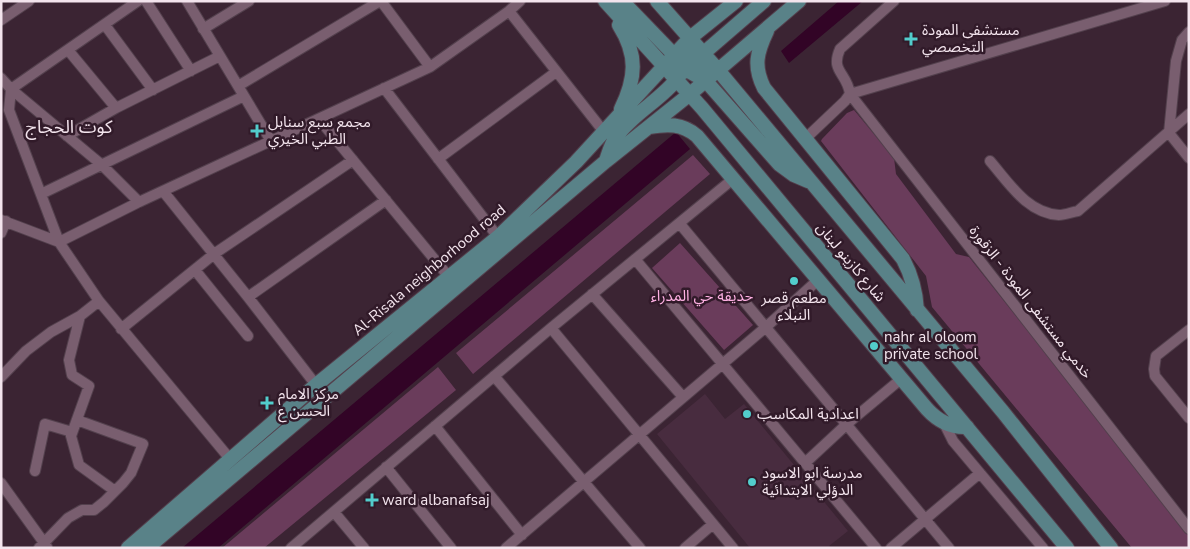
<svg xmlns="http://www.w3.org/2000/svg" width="1190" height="549" viewBox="0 0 1190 549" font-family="'Nunito Sans','Noto Sans Arabic',sans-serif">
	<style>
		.built { fill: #482c3f }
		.green { fill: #6a3c5b }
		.water { fill: #320426 }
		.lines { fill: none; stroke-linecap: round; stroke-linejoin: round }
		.minor-casing { stroke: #53404d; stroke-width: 12 }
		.major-casing { stroke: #53404d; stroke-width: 16 }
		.minor { stroke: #795e6f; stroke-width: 10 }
		.major { stroke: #598288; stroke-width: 14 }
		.poi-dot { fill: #52cdcc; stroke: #311a29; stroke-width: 2 }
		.labels { text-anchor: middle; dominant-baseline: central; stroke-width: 5; stroke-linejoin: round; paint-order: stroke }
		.poi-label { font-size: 15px; fill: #f3e4ed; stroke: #311a29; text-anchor: start }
		.street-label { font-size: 15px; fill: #f3e4ed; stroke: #311a29 }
		.park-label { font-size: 15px; fill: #feb1e3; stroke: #311a29 }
		.quarter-label { font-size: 18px; fill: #f3e4ed; stroke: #311a29 }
	</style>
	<rect width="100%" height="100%" fill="#3b2433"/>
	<path class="built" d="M705,394L725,419L744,404L848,531L829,546L831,548H750L657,434Z"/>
	<path class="green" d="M854,110L894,158L896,174L956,254L969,257L1189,533V548H1132L932,307L926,276L821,141L822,139L847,113Z
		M693,155L710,174L473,374L456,353Z
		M680,243L753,325L724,350L652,268Z
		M438,367L456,390L264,548H222Z"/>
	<path class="water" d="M839,1H863L789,63L781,51Z
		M676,132L690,149L218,548H182Z"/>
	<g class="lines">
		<g class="minor-casing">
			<path id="minor" d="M138,1L11,89L9,110L59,242L99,301L230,459
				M146,1L191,71
				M187,1L271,141
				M381,1L430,67
				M1165,1L850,94L1189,529
				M509,11L604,132
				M1,20L29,1
				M105,25L153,90
				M203,29L249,1
				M1189,32L1182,40L1176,61L1169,133L1189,158
				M68,50L116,108
				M1,78L11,89L102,165L139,202
				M238,86L380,1
				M384,88L498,237
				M319,119L449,277
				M67,136L116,108L220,56
				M806,138L845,101L850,94C847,72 830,72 840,49L894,1
				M438,159L556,72
				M990,161C1009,183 1027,213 1059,215C1065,215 1072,212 1078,211L1189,114
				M163,191L248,297L316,385
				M41,194L244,96
				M1,220L59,242L139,202L430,67L509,11L520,1
				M680,224L949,548
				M1,233L6,221
				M635,259L876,548
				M195,270L248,336
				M592,294L683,397
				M248,297L386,200
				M80,316L69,360L72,375L89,386L71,436L79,465L115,491
				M551,328L733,548
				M121,329L214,254L353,160
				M1189,330L1156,356L1154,369L1155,376L1189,418
				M494,376L640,548
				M1,377L26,351L51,332L80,316L99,301
				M944,423L953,441L1043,548
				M435,426L522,535
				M805,463L847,424L901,379
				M386,467L451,548
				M35,471L45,424L72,432
				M1,483L47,547
				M334,512L364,548
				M39,548L68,518L82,510H94L104,502L123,483L131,473L143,444L77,420
				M291,548L551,328L733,179
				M506,548L766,327L818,280
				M685,548L713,524
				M891,548L980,473"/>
		</g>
		<g class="major-casing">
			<path id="major" d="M605,1L702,108L1067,548
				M622,1L679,60L693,66L718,70
				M657,1L718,70L1003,412L1111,548
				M619,25C638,55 636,78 621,109
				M767,31C757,52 753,66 764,88L903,259C912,276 916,291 917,310
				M698,58L764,1
				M664,67L690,72L706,81L779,164L794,175L808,181
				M649,127C667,124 682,123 697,136L927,409C938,421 950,428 967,427
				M606,161C609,152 611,143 617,136C640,103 694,87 690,38
				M128,548L316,385L498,237L576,162L690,38L736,1
				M147,548L606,161L690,94L799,1"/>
		</g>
		<use href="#minor" class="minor"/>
		<use href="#major" class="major"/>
	</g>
	<g class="poi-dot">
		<path d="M908.5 31.5h5v5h5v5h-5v5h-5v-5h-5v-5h5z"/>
		<path d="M254.5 123.5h5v5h5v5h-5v5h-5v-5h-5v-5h5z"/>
		<circle cx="794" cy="281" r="5"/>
		<circle cx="874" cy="346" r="5"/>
		<path d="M264.5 395.5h5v5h5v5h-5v5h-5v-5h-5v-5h5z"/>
		<circle cx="747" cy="414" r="5"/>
		<circle cx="752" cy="482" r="5"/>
		<path d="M369.5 492.5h5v5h5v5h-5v5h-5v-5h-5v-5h5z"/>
	</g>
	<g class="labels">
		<g class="poi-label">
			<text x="922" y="30">مستشفى المودة<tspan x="922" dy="17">التخصصي</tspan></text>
			<text x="268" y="122">مجمع سبع سنابل<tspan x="268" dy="17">الطبي الخيري</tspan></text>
			<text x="794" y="298" text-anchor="middle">مطعم قصر<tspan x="794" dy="17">النبلاء</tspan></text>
			<text x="884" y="337">nahr al oloom<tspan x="884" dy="17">private school</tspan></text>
			<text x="278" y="394">مركز الامام<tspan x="278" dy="17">الحسن ع</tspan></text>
			<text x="757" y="414">اعدادية المكاسب</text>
			<text x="762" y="473">مدرسة ابو الاسود<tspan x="762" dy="17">الدؤلي الابتدائية</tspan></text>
			<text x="382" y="500">ward albanafsaj</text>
		</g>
		<g class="street-label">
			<text transform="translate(851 262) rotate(50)">شارع كازينو لبنان</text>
			<text transform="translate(429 270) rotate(-40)">Al-Risala neighborhood road</text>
			<text transform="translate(1031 302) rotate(52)">خدمي مستشفى المودة - الزقورة</text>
		</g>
		<g class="park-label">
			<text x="702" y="296">حديقة حي المدراء</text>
		</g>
		<g class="quarter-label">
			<text x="69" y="127">كوت الحجاج</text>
		</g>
	</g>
	<rect width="1190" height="549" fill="none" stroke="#f3e4ed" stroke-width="5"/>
</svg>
